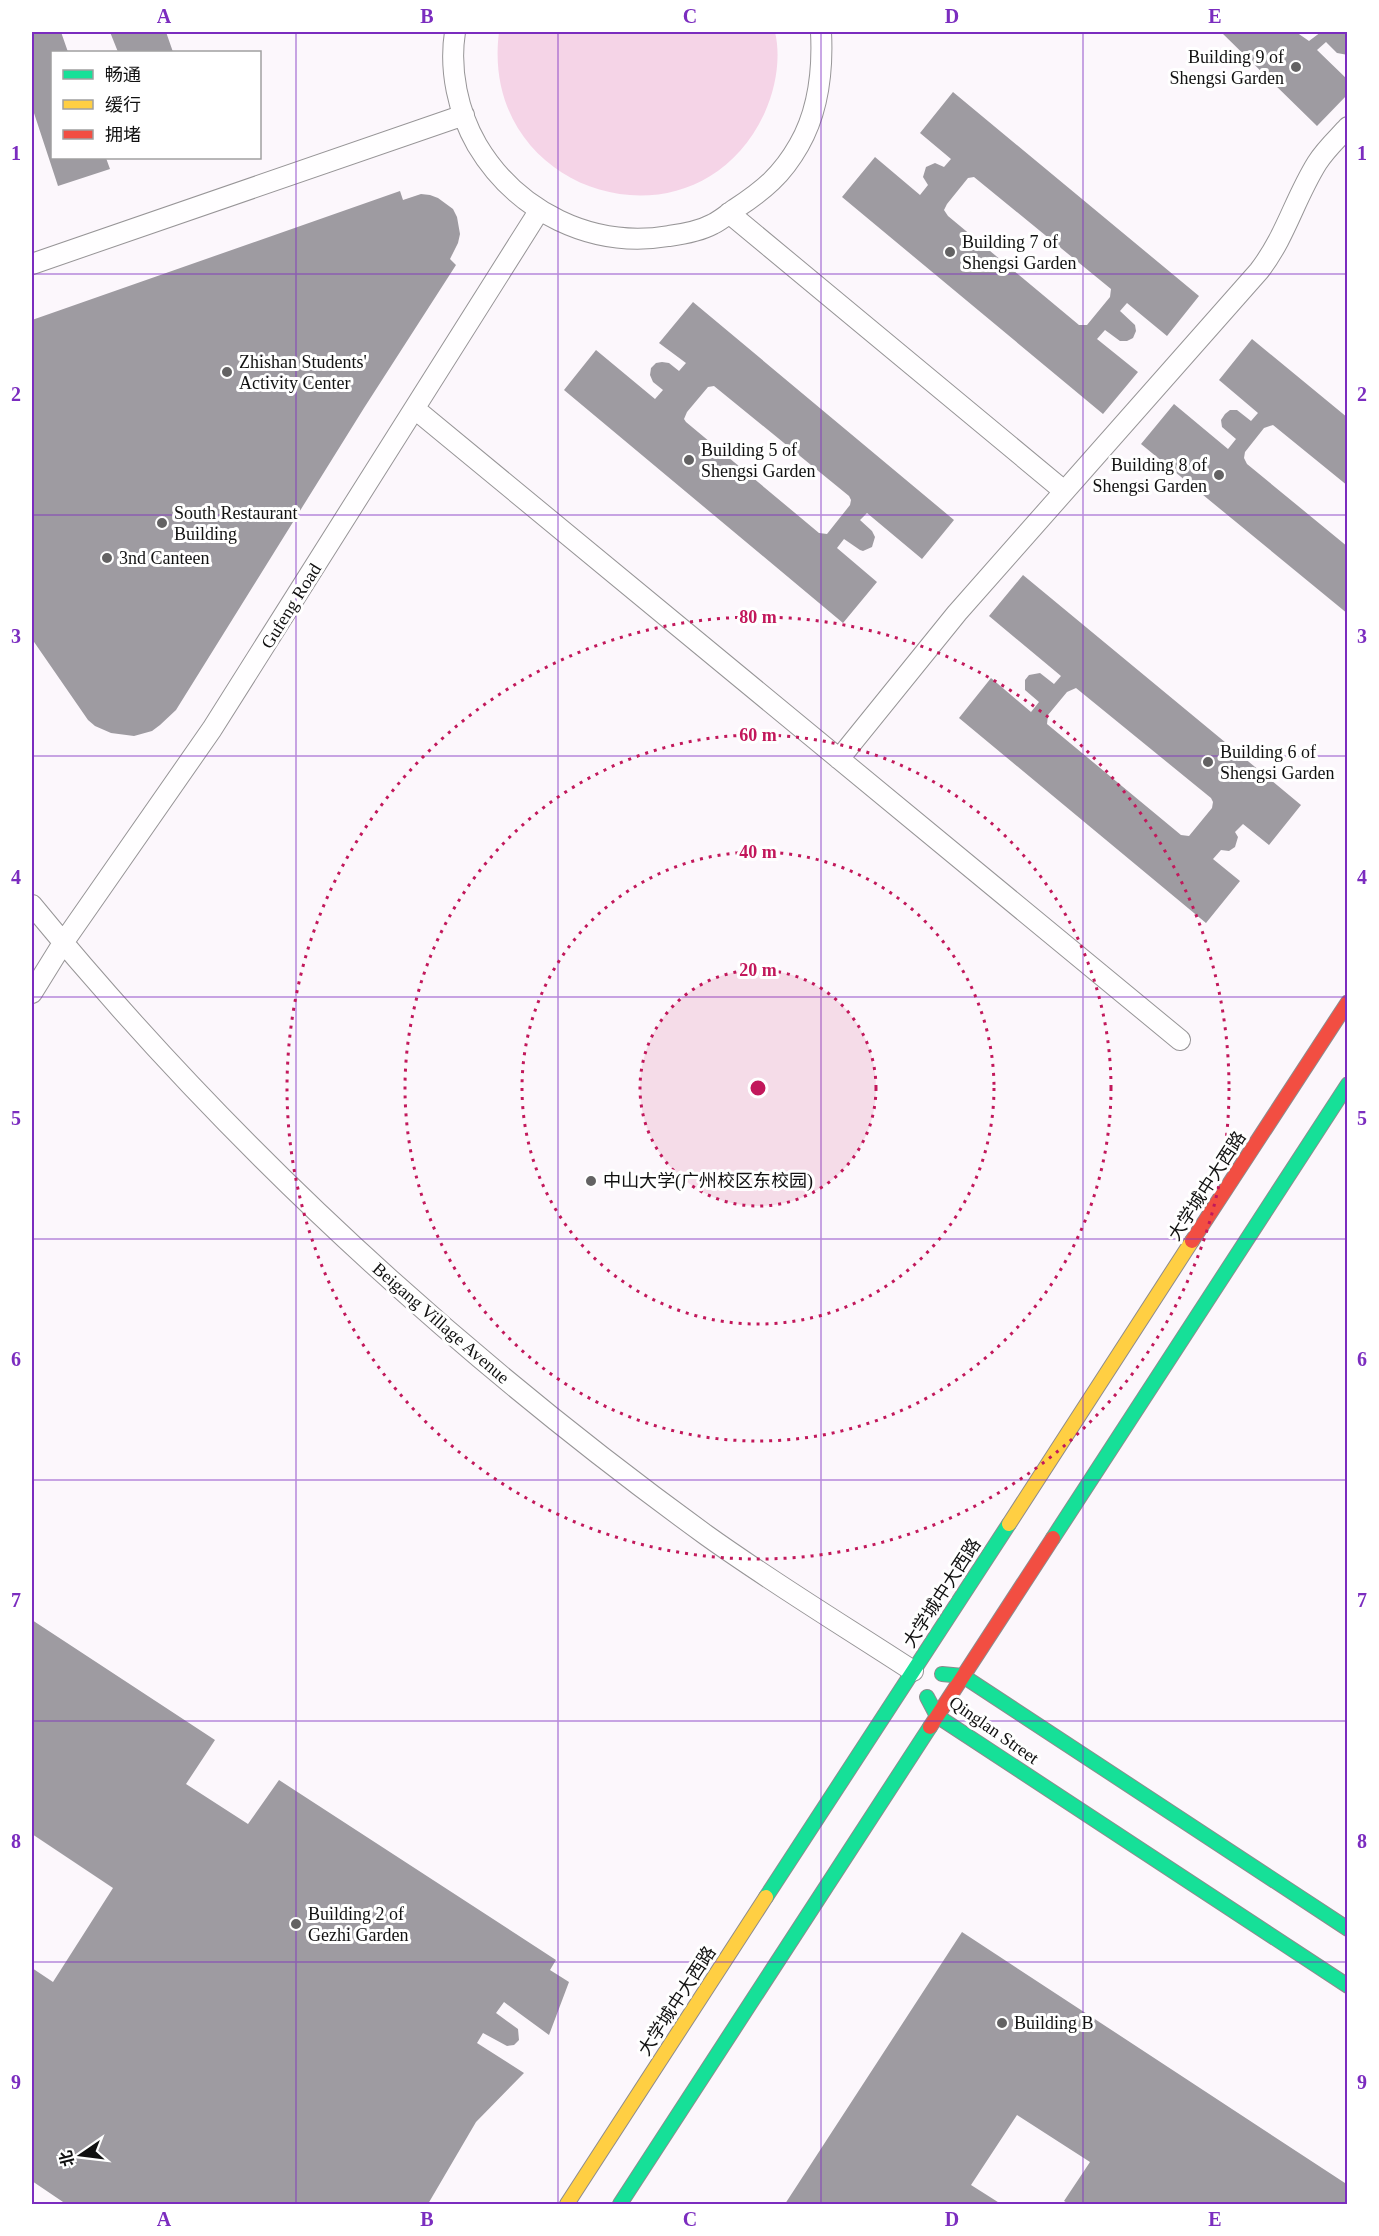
<svg xmlns="http://www.w3.org/2000/svg" width="1379" height="2236" viewBox="0 0 1379 2236" font-family="'Times New Roman','Noto Sans SC',serif">
	<style>
		.green { fill: #f5d4e7 }
		.building { fill: #9e9ba1; fill-rule: evenodd }
		.lines { fill: none; stroke-linecap: round; stroke-linejoin: round }
		.lane-casing { stroke: #979597; stroke-width: 22 }
		.fast-casing { stroke: #8d8b8d; stroke-width: 16 }
		.slow-casing { stroke: #8d8b8d; stroke-width: 16 }
		.jam-casing { stroke: #8d8b8d; stroke-width: 16 }
		.lane { stroke: #fffeff; stroke-width: 20 }
		.fast { stroke: #16e098; stroke-width: 14 }
		.slow { stroke: #ffcf43; stroke-width: 14 }
		.jam { stroke: #f24e42; stroke-width: 14 }
		.grid { fill: none; stroke: #7b2cbf; stroke-width: 1.5; stroke-opacity: 0.55 }
		.ring { fill: none; stroke: #c2185b; stroke-width: 3; stroke-dasharray: 3 6 }
		.poi-dot { fill: #636263; stroke: #fff; stroke-width: 2 }
		.labels { text-anchor: middle; dominant-baseline: central; stroke-width: 6; stroke-linejoin: round; paint-order: stroke }
		.poi-label { font-size: 18px; fill: #111; stroke: #fff; text-anchor: start }
		.street-label { font-size: 18px; fill: #111; stroke: #fff }
		.centre { fill: #c2185b; stroke: #fff; stroke-width: 3 }
		.ring-label { font-size: 18px; text-anchor: middle; font-weight: bold; fill: #c2185b; stroke: #fff; stroke-width: 6; stroke-linejoin: round; paint-order: stroke }
		.neatline { fill: none; stroke: #7b2cbf; stroke-width: 2 }
		.grid-label { font-size: 20px; text-anchor: middle; font-weight: bold; fill: #7b2cbf }
	</style>
	<rect width="100%" height="100%" fill="#fcf7fc"/>
	<path class="green" d="M499,32H775C781,57 776,88 765,112C697,261 478,196 499,32Z"/>
	<path class="building" d="M32,32H61L68,52H52V158H106L110,169L58,186L32,107Z
		M110,32H166L173,52H118Z
		M1221,32H1296L1309,41L1321,32H1348V55L1337,53L1326,42L1317,50L1348,80V94L1317,126Z
		M953,92L1199,296L1167,336L1127,303L1120,311L1135,325L1136,331L1133,338L1127,341H1120L1105,330L1097,339L1138,372L1103,414L842,197L875,157L920,195L928,185L923,177L926,167L935,163L944,167L951,159L920,133ZM974,177L1111,289L1110,297L1087,325H1079L948,216L944,210L947,204L968,178Z
		M400,191L403,200L421,194L430,195L438,198L453,209L457,217L460,234L458,243L450,259L456,265L364,408L176,710L160,725L152,731L134,736L111,733L95,726L88,720L32,639V320Z
		M693,302L954,520L922,559L867,513L860,520L872,531L875,537L872,547L863,551L860,550L844,539L837,548L877,582L843,623L564,390L596,350L655,399L663,390L653,382L650,375L651,368L656,363L662,362L669,363L679,371L686,363L659,343ZM714,386L849,496L851,500L850,505L827,534L819,533L686,422L684,419L687,412L708,387Z
		M1252,339L1348,418V486L1273,425L1264,428L1245,452L1244,458L1247,464L1348,547V614L1141,444L1174,404L1228,449L1236,439L1222,427L1221,420L1225,414L1230,410H1237L1251,421L1258,413L1219,380Z
		M1023,575L1301,805L1269,845L1243,824L1235,832L1238,837L1235,847L1229,851L1221,850L1213,859L1240,881L1206,923L959,718L991,678L1031,712L1039,702L1025,690V680L1029,675L1040,673L1054,684L1061,676L989,616ZM1076,688L1211,798L1213,802L1212,808L1189,836L1181,835L1047,724L1048,715L1067,692Z
		M32,1620L215,1740L186,1784L248,1824L279,1780L556,1960L550,1970L569,1982L549,2035L504,2002L496,2013L518,2029L519,2040L514,2045L507,2046L483,2033L477,2043L524,2073L476,2122L428,2204H66L32,2181V1968L53,1982L113,1888L32,1834Z
		M962,1932L1348,2185V2204H1069L1064,2201L1090,2162L1017,2115L971,2185L1001,2204H785Z"/>
	<g class="lines">
		<g class="lane-casing">
			<path id="lane" d="M455,32C449,70 458,112 477,145C517,212 592,249 669,236C684,234 700,231 713,224C721,220 728,214 735,209C764,190 782,175 799,145C819,110 823,71 821,32
				M729,213L1064,491
				M32,264L464,115
				M415,409L1180,1040
				M839,759L957,613L1259,271C1286,236 1294,200 1317,163C1325,150 1337,139 1348,127
				M32,905C227,1143 457,1354 706,1535C773,1583 844,1626 913,1671
				M32,993L63,943L212,729L539,211"/>
		</g>
		<g class="fast-casing">
			<path id="fast" d="M1053,1538L1348,1084
				M942,1674L963,1676L1348,1929
				M927,1697L937,1716L1348,1986
				M766,1897L1009,1524
				M620,2204L930,1727"/>
		</g>
		<g class="slow-casing">
			<path id="slow" d="M1009,1524L1192,1241
				M567,2204L766,1897"/>
		</g>
		<g class="jam-casing">
			<path id="jam" d="M1192,1241L1348,1002
				M930,1727L1053,1538"/>
		</g>
		<use href="#lane" class="lane"/>
		<use href="#fast" class="fast"/>
		<use href="#slow" class="slow"/>
		<use href="#jam" class="jam"/>
	</g>
	<path class="grid" d="M296,32V2204M558,32V2204M821,32V2204M1083,32V2204M32,274H1348M32,515H1348M32,756H1348M32,997H1348M32,1239H1348M32,1480H1348M32,1721H1348M32,1962H1348"/>
	<circle cx="758" cy="1088" r="118" fill="#c2185b" fill-opacity=".12"/>
	<g class="ring">
		<circle cx="758" cy="1088" r="118"/>
		<circle cx="758" cy="1088" r="236"/>
		<circle cx="758" cy="1088" r="353"/>
		<circle cx="758" cy="1088" r="471"/>
	</g>
	<g class="poi-dot">
		<circle cx="1296" cy="67" r="6"/>
		<circle cx="950" cy="252" r="6"/>
		<circle cx="227" cy="372" r="6"/>
		<circle cx="689" cy="460" r="6"/>
		<circle cx="1219" cy="475" r="6"/>
		<circle cx="162" cy="523" r="6"/>
		<circle cx="107" cy="558" r="6"/>
		<circle cx="1208" cy="762" r="6"/>
		<circle cx="591" cy="1181" r="6"/>
		<circle cx="296" cy="1924" r="6"/>
		<circle cx="1002" cy="2023" r="6"/>
	</g>
	<g class="labels">
		<g class="poi-label">
			<text x="1284" y="57" text-anchor="end">Building 9 of<tspan x="1284" dy="21">Shengsi Garden</tspan></text>
			<text x="962" y="242">Building 7 of<tspan x="962" dy="21">Shengsi Garden</tspan></text>
			<text x="239" y="362">Zhishan Students'<tspan x="239" dy="21">Activity Center</tspan></text>
			<text x="701" y="450">Building 5 of<tspan x="701" dy="21">Shengsi Garden</tspan></text>
			<text x="1207" y="465" text-anchor="end">Building 8 of<tspan x="1207" dy="21">Shengsi Garden</tspan></text>
			<text x="174" y="513">South Restaurant<tspan x="174" dy="21">Building</tspan></text>
			<text x="119" y="558">3nd Canteen</text>
			<text x="1220" y="752">Building 6 of<tspan x="1220" dy="21">Shengsi Garden</tspan></text>
			<text x="603" y="1181">中山大学(广州校区东校园)</text>
			<text x="308" y="1914">Building 2 of<tspan x="308" dy="21">Gezhi Garden</tspan></text>
			<text x="1014" y="2023">Building B</text>
		</g>
		<g class="street-label">
			<text transform="translate(291 606) rotate(-58)">Gufeng Road</text>
			<text transform="translate(1207 1186) rotate(-57)">大学城中大西路</text>
			<text transform="translate(441 1323) rotate(41)">Beigang Village Avenue</text>
			<text transform="translate(942 1593) rotate(-57)">大学城中大西路</text>
			<text transform="translate(994 1730) rotate(35)">Qinglan Street</text>
			<text transform="translate(677 2001) rotate(-57)">大学城中大西路</text>
		</g>
	</g>
	<circle cx="758" cy="1088" r="9" class="centre"/>
	<g class="ring-label">
		<text x="758" y="623">80 m</text>
		<text x="758" y="741">60 m</text>
		<text x="758" y="858">40 m</text>
		<text x="758" y="976">20 m</text>
	</g>
	<rect width="1379" height="2236" fill="none" stroke="#ffffff" stroke-width="66"/>
	<rect x="51" y="51" width="210" height="108" fill="#ffffff" stroke="#a0a0a0" stroke-width="1.5"/>
	<rect x="63" y="70" width="30" height="9" fill="#16e098" stroke="#a0a0a0" stroke-width="1.5"/>
	<text x="105" y="81" font-size="18" fill="#111111">畅通</text>
	<rect x="63" y="100" width="30" height="9" fill="#ffcf43" stroke="#a0a0a0" stroke-width="1.5"/>
	<text x="105" y="111" font-size="18" fill="#111111">缓行</text>
	<rect x="63" y="130" width="30" height="9" fill="#f24e42" stroke="#a0a0a0" stroke-width="1.5"/>
	<text x="105" y="141" font-size="18" fill="#111111">拥堵</text>
	<g transform="translate(81 2155) rotate(256)" stroke="#ffffff" stroke-width="4.5" paint-order="stroke">
	<path d="M0-4.5L10 22L0 15L-10 22Z" fill="#111111"/>
	<text y="-9" font-size="16" font-weight="bold" text-anchor="middle" fill="#111111">北</text>
	</g>
	<rect x="33" y="33" width="1313" height="2170" class="neatline"/>
	<g class="grid-label">
		<text x="164" y="23">A</text>
		<text x="427" y="23">B</text>
		<text x="690" y="23">C</text>
		<text x="952" y="23">D</text>
		<text x="1215" y="23">E</text>
		<text x="16" y="160">1</text>
		<text x="1362" y="160">1</text>
		<text x="16" y="401">2</text>
		<text x="1362" y="401">2</text>
		<text x="16" y="643">3</text>
		<text x="1362" y="643">3</text>
		<text x="16" y="884">4</text>
		<text x="1362" y="884">4</text>
		<text x="16" y="1125">5</text>
		<text x="1362" y="1125">5</text>
		<text x="16" y="1366">6</text>
		<text x="1362" y="1366">6</text>
		<text x="16" y="1607">7</text>
		<text x="1362" y="1607">7</text>
		<text x="16" y="1848">8</text>
		<text x="1362" y="1848">8</text>
		<text x="16" y="2089">9</text>
		<text x="1362" y="2089">9</text>
		<text x="164" y="2226">A</text>
		<text x="427" y="2226">B</text>
		<text x="690" y="2226">C</text>
		<text x="952" y="2226">D</text>
		<text x="1215" y="2226">E</text>
	</g>
</svg>
